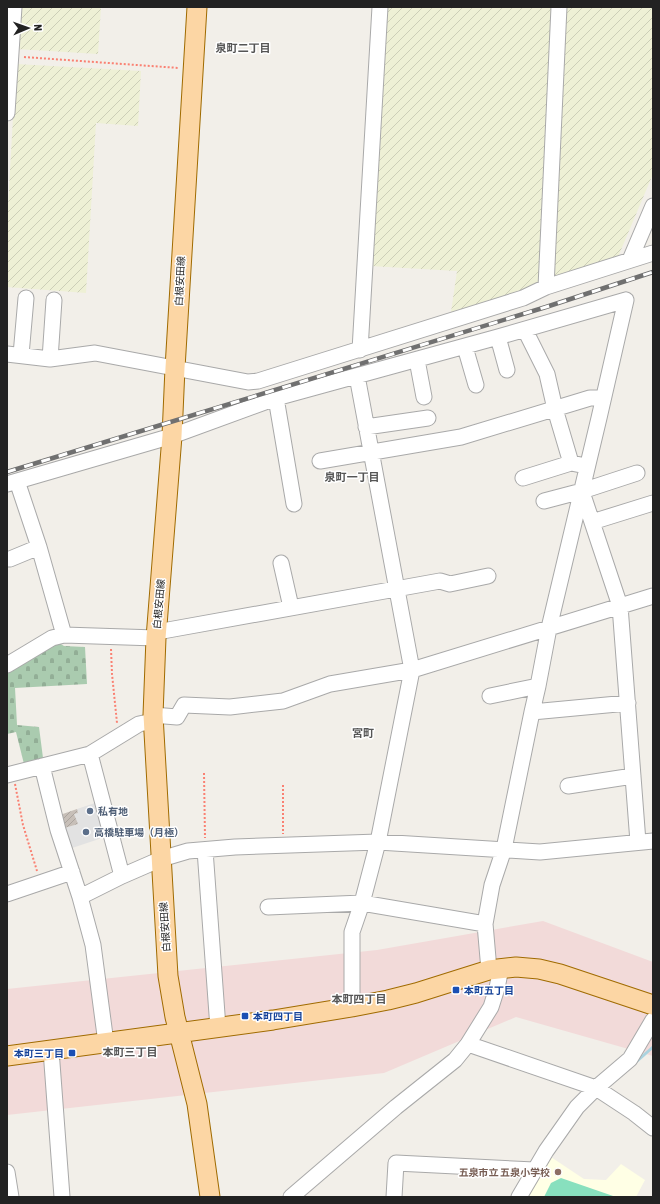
<svg xmlns="http://www.w3.org/2000/svg" width="660" height="1204" viewBox="0 0 660 1204" font-family="'Asap Condensed','Noto Sans JP',sans-serif">
	<style>
		.commercial { fill: #f2dad9 }
		.education { fill: #ffffe5 }
		.farmland { fill: url(#farmland-furrows) }
		.cemetery { fill: url(#cemetery-stones) }
		.pitch { fill: #88e0be }
		.parking { fill: #e2e2e2 }
		.lines { fill: none; stroke-linecap: round; stroke-linejoin: round }
		.stream { stroke: #aad3df; stroke-width: 3 }
		.building { fill: url(#building-hatch) }
		.minor-casing { stroke: #a9a9a9; stroke-width: 17 }
		.major-casing { stroke: #a06b00; stroke-width: 21 }
		.path { stroke: #fa8072; stroke-width: 2; stroke-dasharray: 2 2; stroke-linecap: butt }
		.minor { stroke: #fff; stroke-width: 15 }
		.major { stroke: #fcd6a4; stroke-width: 19 }
		.rail-casing { stroke: #707070; stroke-width: 4.5 }
		.rail { stroke: #fff; stroke-width: 3; stroke-dasharray: 9; stroke-linecap: butt }
		.service-dot { fill: #5c6f8a; stroke: #fff; stroke-width: 1.5 }
		.transit-dot { fill: #1a4fb4; stroke: #fff; stroke-width: 1.5 }
		.education-dot { fill: #8d6e63; stroke: #fff; stroke-width: 1.5 }
		.labels { text-anchor: middle; dominant-baseline: central; stroke-width: 3; stroke-linejoin: round; paint-order: stroke }
		.street-label { font-size: 10px; fill: #222; stroke: #fff }
		.service-label { font-size: 10px; font-weight: bold; fill: #4e5e75; stroke: #fff; text-anchor: start }
		.transit-label { font-size: 10px; font-weight: bold; fill: #164399; stroke: #fff; text-anchor: start }
		.education-label { font-size: 10px; font-weight: bold; fill: #785e54; stroke: #fff; text-anchor: end }
		.neighbourhood-label { font-size: 11px; font-weight: bold; fill: #555; stroke: #fff }
	</style>
	<defs>
		<pattern id="farmland-furrows" width="10" height="10" patternUnits="userSpaceOnUse"><rect width="10" height="10" fill="#eef0d5"/><path d="M-1 1l2-2M0 10L10 0M9 11l2-2" fill="none" stroke="#ccceb7"/></pattern>
		<pattern id="cemetery-stones" width="16" height="16" patternUnits="userSpaceOnUse"><rect width="16" height="16" fill="#aacbaf"/><path d="M2 7V4a2 2 0 0 1 4 0v3zM10 15v-3a2 2 0 0 1 4 0v3z" fill="#92ae96"/></pattern>
		<pattern id="building-hatch" width="6" height="6" patternUnits="userSpaceOnUse"><rect width="6" height="6" fill="#c7bfb8"/><path d="M-1 1l2-2M0 6l6-6M5 7l2-2" fill="none" stroke="#aba49e"/></pattern>
	</defs>
	<rect width="100%" height="100%" fill="#f2efe9"/>
	<path class="commercial" d="M543,921L653,962V1056L516,1017L384,1073L7,1115V989L377,950Z"/>
	<path class="education" d="M551,1157L584,1179L606,1180L621,1164L645,1180L636,1197H528Z"/>
	<path class="farmland" d="M20,7H101L98,54L16,49Z
		M387,7H553L539,286L451,312L457,271L370,266Z
		M566,7H653V174L618,257L554,278Z
		M16,64L141,71L138,126L96,123L86,293L7,287V224Z"/>
	<path class="cemetery" d="M56,641L64,646L85,647L87,684L15,688L17,725L39,727L43,758L24,764L16,732L7,734V669Z"/>
	<path class="pitch" d="M561,1178L616,1197H544L551,1183Z"/>
	<path class="parking" d="M101,801L111,835L66,850L61,829L77,824L74,814L78,813L77,809Z"/>
	<g class="lines">
		<path class="stream" d="M636,1062L653,1047"/>
	</g>
	<path class="building" d="M77,809L78,813L74,814L78,824L61,829L57,816Z"/>
	<g class="lines">
		<g class="minor-casing">
			<path id="minor" d="M7,113L14,7
				M630,260L653,206
				M546,287L559,7
				M525,330L547,374L555,409L571,463
				M498,337L507,370
				M465,347L476,385
				M360,350L380,7
				M7,354L50,359L95,353L248,382L258,381L523,298L546,287L653,253
				M21,355L26,298
				M50,359L54,300
				M417,360L424,397
				M276,398L294,504
				M366,427L428,418
				M320,461L461,437L590,398H603
				M523,478L571,463L581,465
				M17,481L39,547L64,635
				M7,484L172,436L276,398L498,337L626,300
				M582,492L620,606L638,842
				M544,501L582,491L637,473
				M592,522L653,503
				M7,559H10L39,547
				M281,563L291,607
				M157,632L440,581L450,584L488,576
				M7,665L52,638L64,635L156,638
				M490,696L538,686
				M532,712L628,703
				M153,715L177,717L184,705L230,707L283,701L330,684L412,670L653,596
				M90,754L122,876
				M42,766L58,830L80,897L93,945L106,1043
				M7,775L90,754L139,724L153,721
				M568,786L633,776
				M205,850L218,1028
				M7,894L72,872
				M80,897L122,876L161,859L188,851L235,847L378,842L540,852L653,841
				M268,907L362,903L485,924
				M489,970L485,924L492,885L504,849L532,712L538,686L549,628L599,418L626,300
				M352,1007V932L362,903L378,842L412,670L357,376
				M468,1044L596,1088L634,1113L653,1128
				M51,1050L62,1197
				M7,1172L11,1197
				M291,1197L396,1107L455,1060L468,1044L491,1007L497,988L501,968
				M394,1197L396,1163L534,1170
				M519,1197L546,1151L577,1107L596,1088L630,1059L653,1020"/>
		</g>
		<g class="major-casing">
			<path id="major" d="M197,7L175,368L172,436L156,638L153,715L168,976L175,1017L197,1104L210,1197
				M7,1056L273,1020L352,1007L388,1000L416,993L489,970L516,967L539,969L560,974L653,1005"/>
		</g>
		<path class="path" d="M24,57L179,68
			M111,649L112,674L117,723
			M204,773L205,838
			M15,784L23,825L37,871
			M283,785V834"/>
		<use href="#minor" class="minor"/>
		<use href="#major" class="major"/>
		<g class="rail-casing">
			<path id="rail" d="M7,472L546,307L653,272"/>
		</g>
		<use href="#rail" class="rail"/>
	</g>
	<g class="service-dot">
		<circle cx="90" cy="811" r="4"/>
		<circle cx="86" cy="832" r="4"/>
	</g>
	<g class="transit-dot">
		<rect x="452" y="986" width="8" height="8" rx="2"/>
		<rect x="241" y="1012" width="8" height="8" rx="2"/>
		<rect x="68" y="1049" width="8" height="8" rx="2"/>
	</g>
	<circle class="education-dot" cx="558" cy="1172" r="4"/>
	<g class="labels">
		<g class="street-label">
			<text transform="translate(180 281) rotate(-87)">白根安田線</text>
			<text transform="translate(159 604) rotate(-85)">白根安田線</text>
			<text transform="translate(165 927) rotate(-94)">白根安田線</text>
		</g>
		<g class="service-label">
			<text x="98" y="811">私有地</text>
			<text x="94" y="832">高橋駐車場（月極）</text>
		</g>
		<g class="transit-label">
			<text x="464" y="990">本町五丁目</text>
			<text x="253" y="1016">本町四丁目</text>
			<text x="64" y="1053" text-anchor="end">本町三丁目</text>
		</g>
		<g class="education-label">
			<text x="550" y="1172">五泉市立 五泉小学校</text>
		</g>
		<g class="neighbourhood-label">
			<text x="243" y="48">泉町二丁目</text>
			<text x="352" y="477">泉町一丁目</text>
			<text x="363" y="733">宮町</text>
			<text x="359" y="999">本町四丁目</text>
			<text x="130" y="1052">本町三丁目</text>
		</g>
	</g>
	<rect width="660" height="1204" fill="none" stroke="#222222" stroke-width="16"/>
	<g transform="translate(28 28) rotate(88)" stroke="#ffffff" stroke-width="3" paint-order="stroke">
	<path d="M0-3L7 15L0 10L-7 15Z" fill="#222222"/>
	<text y="-6" font-size="11" font-weight="bold" text-anchor="middle" fill="#222222">N</text>
	</g>
</svg>
